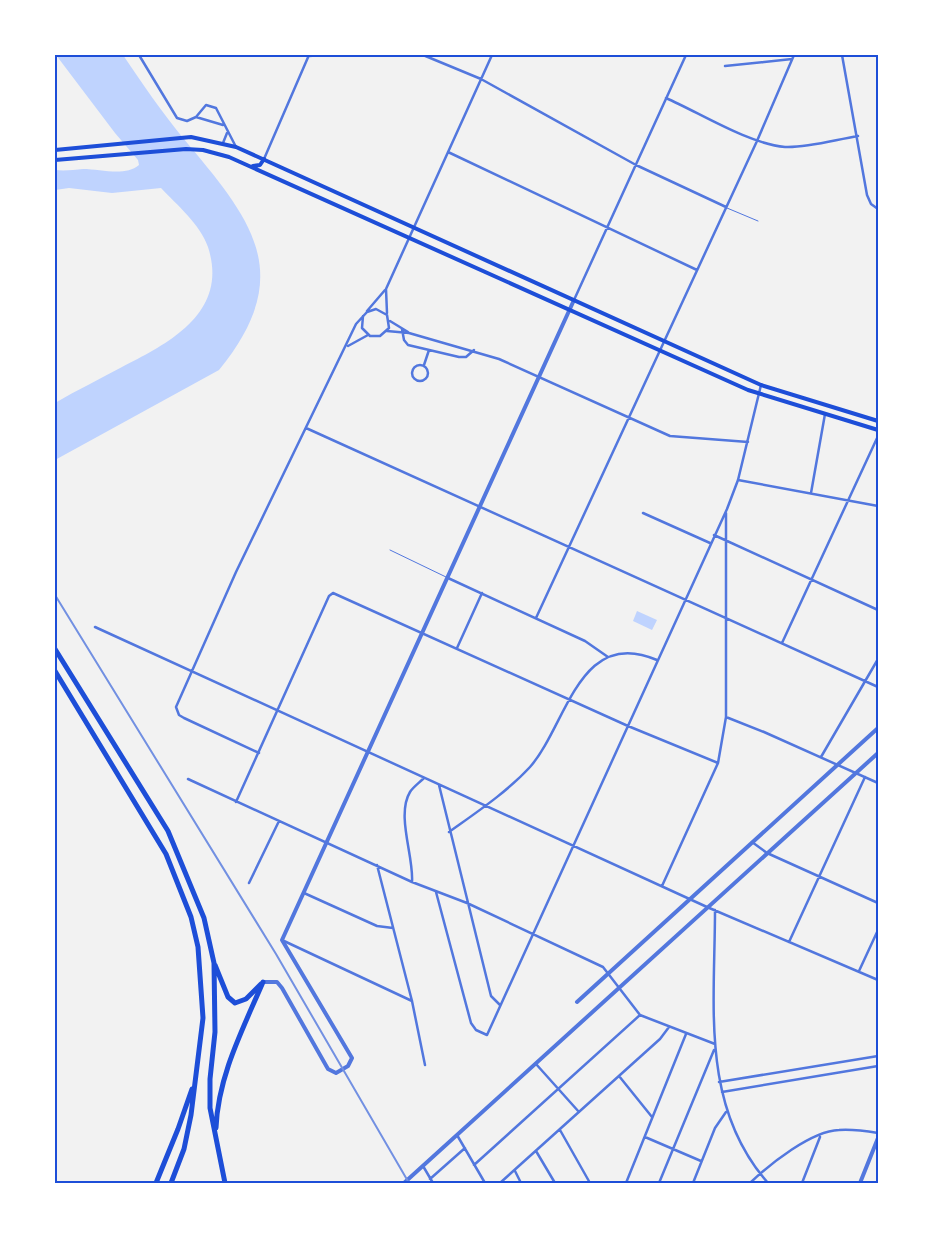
<svg xmlns="http://www.w3.org/2000/svg" width="933" height="1238" viewBox="0 0 933 1238" font-family="'Fira Sans Condensed',sans-serif">
	<style>
		.water { fill: #bfd3fe }
		.lines { fill: none; stroke-linecap: round; stroke-linejoin: round }
		.service { stroke: #5277de; stroke-width: 1 }
		.minor { stroke: #5277de; stroke-width: 2.5 }
		.tertiary { stroke: #5277de; stroke-width: 4 }
		.secondary { stroke: #1d4ed8; stroke-width: 4 }
		.motorway { stroke: #1d4ed8; stroke-width: 5 }
		.rail { stroke: #7290e2; stroke-width: 2 }
		.neatline { fill: none; stroke: #1d4ed8; stroke-width: 2 }
	</style>
	<rect width="100%" height="100%" fill="#f2f2f2"/>
	<path class="water" d="M56,55H123C142,83 161,111 183,138C251,219 298,273 219,370L55,460V403C77,390 100,379 122,367C170,343 229,312 208,247C200,224 177,205 161,188L112,193L69,188L55,190V170C64,171 74,170 83,169C101,169 125,177 139,165L138,160L115,133Z
		M637,611L657,620L652,630L633,621Z"/>
	<g class="lines">
		<path class="service" d="M727,208L758,221
			M390,550L446,577"/>
		<path class="minor" d="M139,55L177,118L187,121L196,117L223,125
			M423,55L481,79L636,165L726,207
			M842,55L867,195L871,204L878,209
			M309,56L322,55
			M725,66L792,59
			M666,98C700,113 749,144 785,147C808,148 834,140 858,136
			M196,117L206,105L216,108L236,147
			M223,143L227,133
			M448,152L697,270
			M264,159L309,55
			M574,300L686,55
			M367,311L385,290
			M387,313L386,289L492,55
			M390,321L408,332
			M402,329L404,340L408,345L459,357H466L474,350
			M387,331L409,333L499,359L670,436L748,442
			M348,346L368,335
			M412 373a8 8 0 1 1 16 0a8 8 0 1 1-16 0Z
			M424,365L429,350
			M306,428L878,687
			M738,480L878,506
			M811,493L825,414
			M643,513L710,543
			M714,535L878,610
			M448,578L585,641L608,657
			M536,618L757,141L794,55
			M95,627L707,907L878,980
			M782,643L878,436
			M457,648L482,593
			M726,717L764,732L878,783
			M259,753L184,718L179,715L176,707L236,572L356,324L367,312L376,309L387,315L389,328L380,336H370L362,328L363,316
			M821,757L878,659
			M188,779L412,882L467,903L603,967L640,1015L715,1044
			M439,785L491,996L500,1005
			M236,802L329,596L333,593L628,726L718,763
			M449,832C477,812 507,792 530,767C567,725 579,626 657,660
			M752,842L767,853L878,903
			M377,865L412,1001L425,1065
			M412,882C414,857 396,815 410,792C413,787 419,783 424,778
			M249,883L279,821
			M662,886L718,763L726,717V513
			M436,892L471,1023L476,1030L487,1035L727,509L738,480L761,385
			M304,893L377,926L393,928
			M715,910C715,1005 700,1106 768,1183
			M284,941L412,1001
			M789,942L865,777
			M859,971L878,930
			M536,1064L579,1112
			M619,1076L652,1117
			M719,1082L878,1056
			M722,1092L878,1066
			M560,1130L590,1183
			M457,1135L485,1183
			M645,1137L701,1161
			M536,1151L555,1183
			M474,1165L640,1015
			M423,1166L433,1183
			M515,1171L521,1183
			M430,1179L465,1148
			M500,1183L660,1039L669,1027
			M626,1183L686,1034
			M659,1183L714,1050
			M693,1183L715,1128L726,1112
			M750,1183C770,1164 811,1131 839,1130C852,1129 866,1131 878,1133
			M802,1183L820,1137"/>
		<path class="tertiary" d="M263,982H277L282,988L328,1069L336,1073L348,1066L352,1058L282,940L574,300
			M577,1002L878,728
			M404,1183L878,753
			M860,1183L878,1138"/>
		<path class="secondary" d="M55,150L191,137L236,147L761,385L878,421
			M55,160L186,149L203,150L229,157L748,390L878,430
			M253,166L260,165L264,159"/>
		<path class="motorway" d="M55,649L168,831L204,918L214,963L215,1032L210,1079V1108L225,1183
			M55,671L166,854L191,917L198,947L203,1018L191,1115L184,1149L171,1183
			M215,965L228,997L235,1003L246,999L261,984
			M216,1128C218,1076 243,1029 263,982
			M156,1183L178,1129L192,1089"/>
		<path class="rail" d="M55,595L276,954L409,1183"/>
	</g>
	<rect width="933" height="1238" fill="none" stroke="#ffffff" stroke-width="112"/>
	<rect x="56" y="56" width="821" height="1126" class="neatline"/>
</svg>
